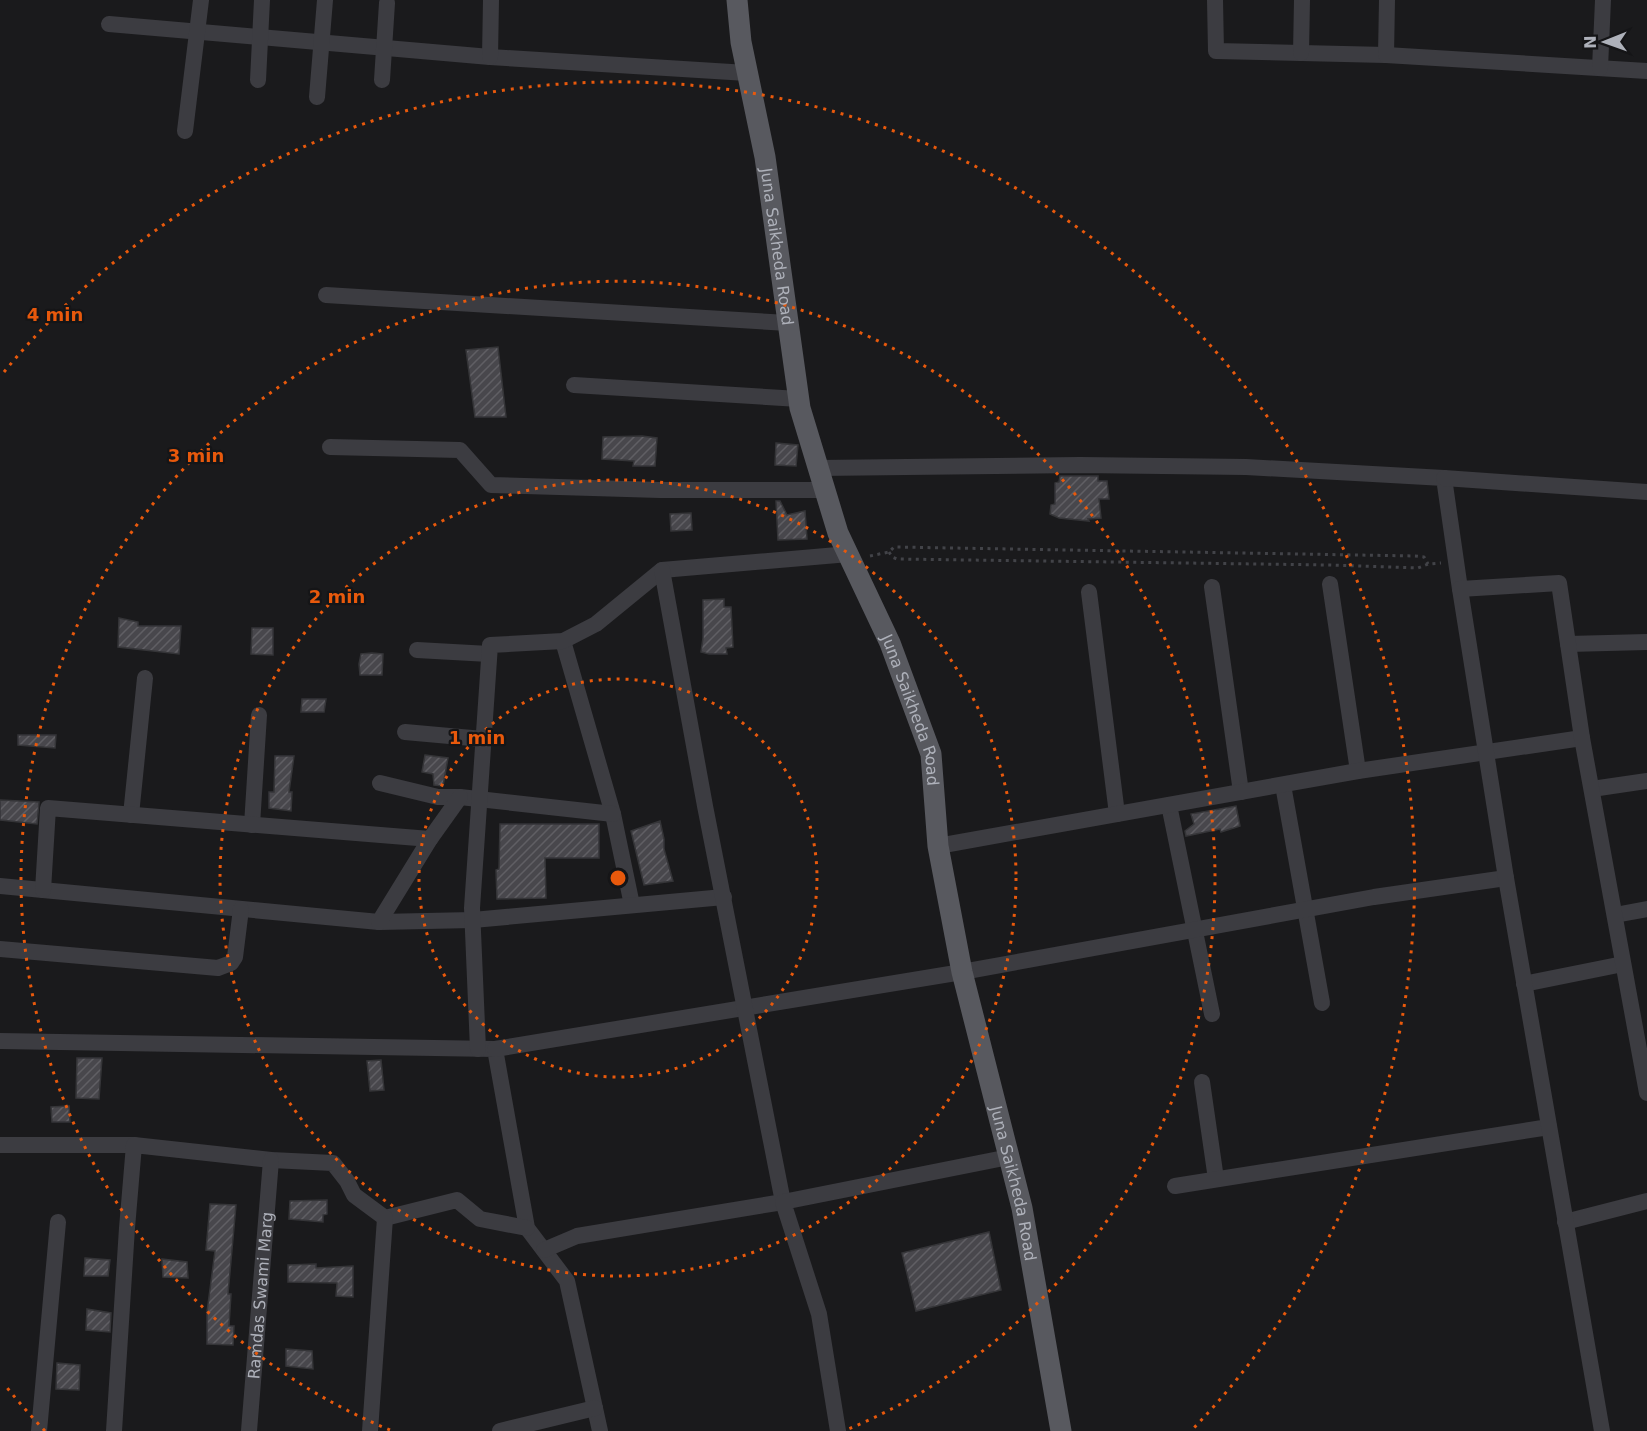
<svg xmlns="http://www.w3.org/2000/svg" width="1647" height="1431" viewBox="0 0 1647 1431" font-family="'DejaVu Sans',sans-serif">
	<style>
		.building { fill: url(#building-hatch); stroke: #353538; stroke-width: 1.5 }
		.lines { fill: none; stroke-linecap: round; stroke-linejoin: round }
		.path { stroke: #424348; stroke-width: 3; stroke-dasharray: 3 4.5; stroke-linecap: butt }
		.minor { stroke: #3c3c41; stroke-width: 16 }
		.major { stroke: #58595f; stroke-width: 21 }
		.ring { fill: none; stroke: #e8590c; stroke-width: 3; stroke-dasharray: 3 6 }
		.labels { text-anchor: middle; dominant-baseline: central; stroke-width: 4.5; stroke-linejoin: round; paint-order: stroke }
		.street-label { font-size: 16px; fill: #aeb1ba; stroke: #151517 }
		.centre { fill: #e8590c; stroke: #151517; stroke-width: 3 }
		.ring-label { font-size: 18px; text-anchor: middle; font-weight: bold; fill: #e8590c; stroke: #151517; stroke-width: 4.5; stroke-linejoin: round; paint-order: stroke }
	</style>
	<defs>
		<pattern id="building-hatch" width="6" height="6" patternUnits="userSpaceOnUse" patternTransform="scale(1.5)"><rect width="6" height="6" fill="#48474c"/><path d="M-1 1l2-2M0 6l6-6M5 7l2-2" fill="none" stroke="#605f64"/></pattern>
	</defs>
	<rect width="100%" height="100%" fill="#1a1a1c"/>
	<path class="building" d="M498,347L506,417H475L466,350Z
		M642,436L657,438L655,466H633L634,461L602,459L603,437Z
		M776,443L798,445L796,466L775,465Z
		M1060,476H1098V481H1107L1109,499H1099L1101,518L1088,519L1089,521L1059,518L1050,514L1051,505L1055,504V483L1059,482Z
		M776,501H780L787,515L805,511L807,539L778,540Z
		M691,513L692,530L671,531L670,514Z
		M724,599V607H731L733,647L726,648L727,654H709L701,652L703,638V600Z
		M119,618L138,622V626H181L179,654L118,647Z
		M252,628H273V655L251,654Z
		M372,653L383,654L382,675H360L359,664L361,654Z
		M302,699H326L324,712H301Z
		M18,735H56L55,748L18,745Z
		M425,755L448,758L443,786L434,785L433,774L422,772Z
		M275,756H294L289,792H292L291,811L269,808V792H274Z
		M0,800L39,802L37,824L0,820Z
		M1236,806L1240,826L1221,832L1220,829L1186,836L1185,831L1194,824L1191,814Z
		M660,821L664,839V849L673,881L644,885L631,831Z
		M500,824H599V858H545L546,898L497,899L496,870L499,869Z
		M77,1058H102L99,1099L76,1098Z
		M381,1060L384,1090L370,1091L367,1061Z
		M69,1106L70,1122H52L51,1107Z
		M327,1200V1214L323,1215V1222L289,1219L290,1201Z
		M210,1204L236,1205L228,1294H231L229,1326H234L233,1345L207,1344V1312L215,1251L206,1250Z
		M989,1232L1001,1290L916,1311L902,1253Z
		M85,1258L110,1260L108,1276H84Z
		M162,1259L187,1262L188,1278L163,1277Z
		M316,1264V1268L353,1266V1297L336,1296L337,1283L288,1282V1265Z
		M87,1309L111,1313L110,1332L86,1330Z
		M286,1349L312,1351L313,1369L286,1366Z
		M57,1363L80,1365L79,1390L56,1389Z"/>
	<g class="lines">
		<path class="path" d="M889,552L892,557L897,559L1329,565L1418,568L1428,564L1441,563
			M870,556L889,552L894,547L1415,556L1424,557L1428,564"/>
		<g class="minor">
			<path d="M1215,0L1216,51L1386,55"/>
			<path d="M1387,0L1386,55L1647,71"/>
			<path d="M109,24L490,57L747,73"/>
			<path d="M1301,53L1302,0"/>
			<path d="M490,57L491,0"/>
			<path d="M1600,68L1603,0"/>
			<path d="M258,80L262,0"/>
			<path d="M382,80L387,3"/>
			<path d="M317,97L325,0"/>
			<path d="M185,131L201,0"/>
			<path d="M326,295L788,323"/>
			<path d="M574,385L799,399"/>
			<path d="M330,447L460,450L491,485L660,490H825"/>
			<path d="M818,468L1080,465L1246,467L1444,478L1460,589"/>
			<path d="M1444,478L1647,492"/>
			<path d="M1330,584L1358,771"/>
			<path d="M1212,587L1241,792"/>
			<path d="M1089,592L1117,814"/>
			<path d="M563,641L613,814L632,905"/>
			<path d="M1568,644L1647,642"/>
			<path d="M417,650L489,654"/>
			<path d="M405,732L483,739"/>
			<path d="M380,783L438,797H460L613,814"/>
			<path d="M1283,785L1322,1003"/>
			<path d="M1592,789L1647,781"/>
			<path d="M1169,805L1212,1014"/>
			<path d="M131,815L145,678"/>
			<path d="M252,825L259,715"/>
			<path d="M938,846L1358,771L1582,738"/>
			<path d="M0,886L379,922L473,920L724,897"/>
			<path d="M43,890L48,808L430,839"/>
			<path d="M1615,915L1647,909"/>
			<path d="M379,922L430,839L460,797"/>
			<path d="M0,949L218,968L231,963L235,957L241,909"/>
			<path d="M1524,984L1623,964"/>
			<path d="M0,1041L495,1049L527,1228L567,1281L600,1431"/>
			<path d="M478,1049L472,908L490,645L563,641L596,624L662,570L849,554"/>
			<path d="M495,1049L962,972L1374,897L1506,878"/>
			<path d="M1202,1082L1216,1179"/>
			<path d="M0,1145H134"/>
			<path d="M1175,1186L1549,1127"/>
			<path d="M385,1218L457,1200L480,1219L527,1228"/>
			<path d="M1565,1222L1647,1201"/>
			<path d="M544,1250L577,1236L783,1202L705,806L662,570"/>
			<path d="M39,1431L58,1222"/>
			<path d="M114,1431L127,1228L134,1145L271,1160L333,1163L347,1181L354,1195L385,1218L370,1431"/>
			<path id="s1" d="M249,1431L271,1160"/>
			<path d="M500,1431L595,1408"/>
			<path d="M838,1431L819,1314L783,1202L1009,1157"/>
			<path d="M1602,1431L1506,878L1460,589L1559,583L1582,738L1647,1093"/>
		</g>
		<path class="major" id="s2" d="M737,0L741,42L765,157L800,408L838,533L890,643L931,754L938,846L962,972L1022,1208L1061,1431"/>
	</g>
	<g class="ring">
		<circle cx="618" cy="878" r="199"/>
		<circle cx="618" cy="878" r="398"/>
		<path d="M390 1430A597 597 0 1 1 846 1430"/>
		<path d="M45 1431A796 796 0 0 1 4 1384M4 372A796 796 0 1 1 1191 1431"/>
	</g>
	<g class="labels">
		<g class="street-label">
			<text stroke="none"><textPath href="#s2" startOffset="250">Juna Saikheda Road</textPath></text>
			<text stroke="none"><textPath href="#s2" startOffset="736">Juna Saikheda Road</textPath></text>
			<text stroke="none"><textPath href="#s2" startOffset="1222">Juna Saikheda Road</textPath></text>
			<text stroke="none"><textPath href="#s1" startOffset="136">Ramdas Swami Marg</textPath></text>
		</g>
	</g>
	<circle cx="618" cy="878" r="9" class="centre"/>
	<g class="ring-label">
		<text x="55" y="321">4 min</text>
		<text x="196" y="462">3 min</text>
		<text x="337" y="603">2 min</text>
		<text x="477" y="744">1 min</text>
	</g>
	<g transform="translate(1605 42) rotate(269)" stroke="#151517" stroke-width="4.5" paint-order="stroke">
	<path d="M0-4.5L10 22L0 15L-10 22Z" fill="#aeb1ba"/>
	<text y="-9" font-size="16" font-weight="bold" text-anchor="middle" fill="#aeb1ba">N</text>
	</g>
</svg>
